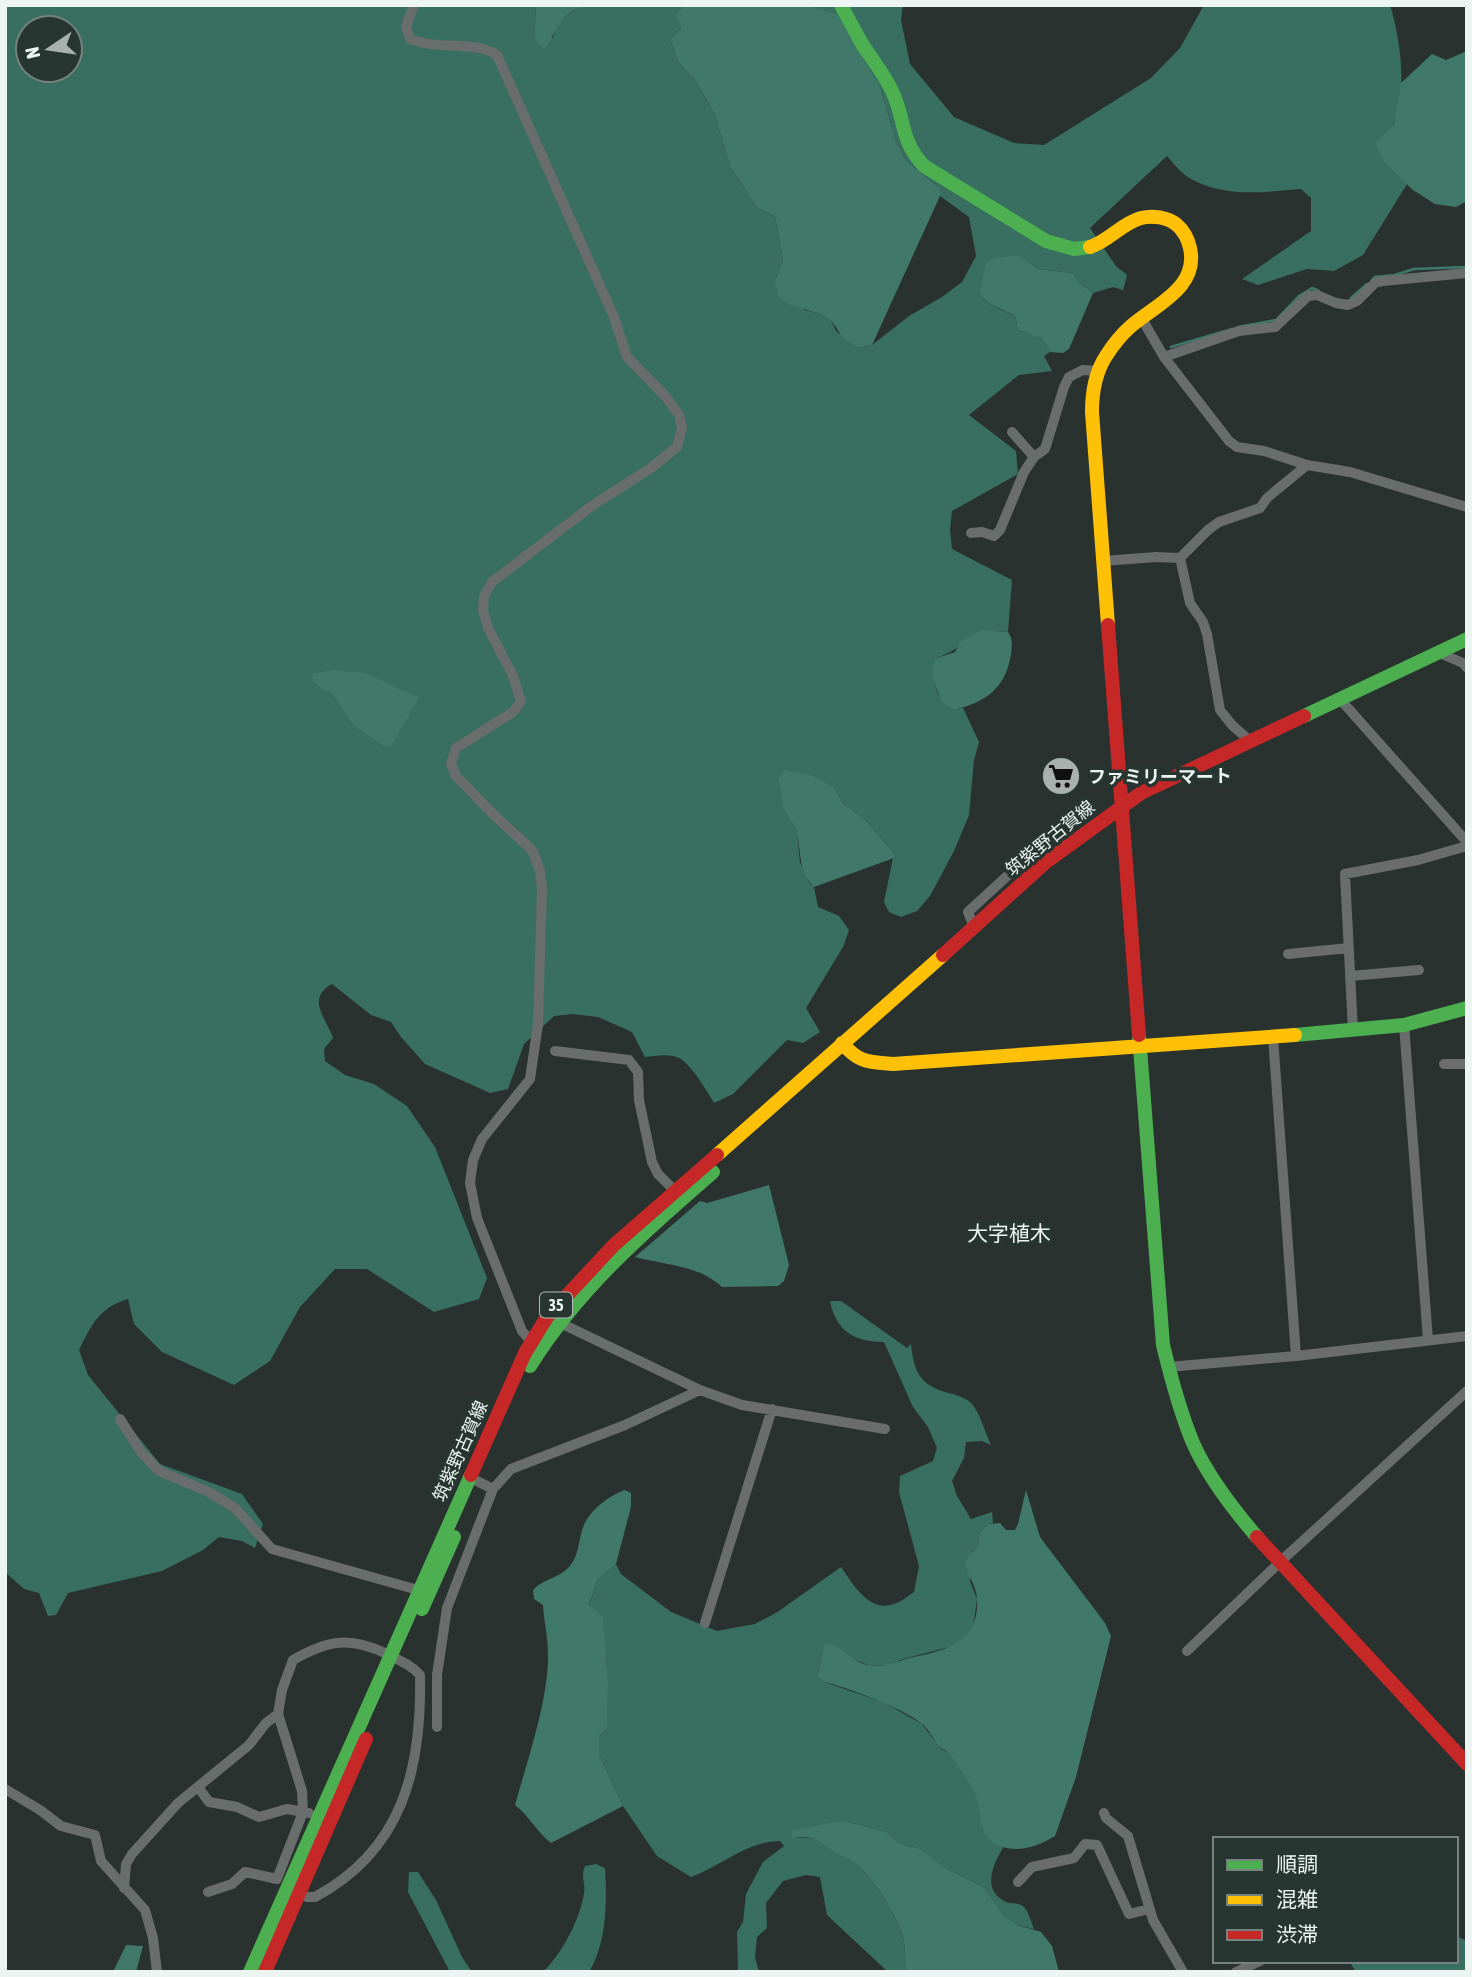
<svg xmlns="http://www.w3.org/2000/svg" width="1472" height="1977" viewBox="0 0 1472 1977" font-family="'Asap Condensed','Noto Sans JP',sans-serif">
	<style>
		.forest { fill: #386f60; fill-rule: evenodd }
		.water { fill: #407969 }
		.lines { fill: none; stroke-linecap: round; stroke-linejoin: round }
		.stream { stroke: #407969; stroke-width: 2.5 }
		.street { stroke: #696d6c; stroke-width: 10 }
		.fast { stroke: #4caf50; stroke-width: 14 }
		.slow { stroke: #ffc107; stroke-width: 14 }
		.jam { stroke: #c62828; stroke-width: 14 }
		.labels { text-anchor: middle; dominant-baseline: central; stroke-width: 7; stroke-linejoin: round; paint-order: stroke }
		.shield { fill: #273631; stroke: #b1bcb8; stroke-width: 2 }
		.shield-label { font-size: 16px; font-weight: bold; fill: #ecf5f2 }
		.poi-label { font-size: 18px; font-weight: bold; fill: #ecf5f2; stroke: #273631; text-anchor: start }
		.street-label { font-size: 18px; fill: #ecf5f2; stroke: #273631 }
		.quarter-label { font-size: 21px; fill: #ecf5f2; stroke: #273631 }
	</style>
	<rect width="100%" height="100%" fill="#2a3230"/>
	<path class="forest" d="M5,5H534L536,9L534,38H553C557,22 565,15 579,7L684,5L677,15L681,28L670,39L678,62L696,81L714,113L730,166L757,208L775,216L783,260L775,281L805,310L820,314L831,320L836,331L859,348L872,345L909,316L942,297L962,282L976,256L969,217L940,196V188L906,161L896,141L879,83L856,47L814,9L806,5H903L901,20L910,64L954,117L1014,143L1044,145L1151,78L1180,48L1204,5H1390C1400,37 1409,97 1392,127C1388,133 1382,138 1377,143L1383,162L1407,184L1363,255L1334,271L1307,269L1258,285L1242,279L1311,231V198L1301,189C1263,192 1226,198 1191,179C1182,174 1174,164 1167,156L1090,228L1116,266L1127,275L1123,290L1113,287L1093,293L1080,283L1073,273L1038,269L1021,256L997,257L987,262L979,293C987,305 1002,310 1015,316L1018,330L1028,333L1034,338L1041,337L1050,352L1044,356L1052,371L1019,375L969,415L1016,451L1018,474L952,511L950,530L952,549L1012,580L1008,632C981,628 961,649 937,658C932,681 933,695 954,710L963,708L979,742L974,760L969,815L954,851L930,896L917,911L901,917L889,912L884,902L893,858L892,851L863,817L843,804L835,788L778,779L783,793L784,809L791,817L797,833L800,862L809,882L814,887L818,907L839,916L849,930L843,947L806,1008L820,1032L803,1043L787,1040L733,1094L714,1103C707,1091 691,1064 679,1058C669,1053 655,1056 645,1057L632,1032L598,1017L572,1014L554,1016L524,1044L508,1089L490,1093L425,1064L401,1037L391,1022L371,1015L332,984C305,999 327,1019 333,1038L324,1049L325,1061L345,1075L374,1084L407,1106L435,1147L487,1278L479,1299L434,1312L367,1269H335L300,1307L270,1361L234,1385L162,1352L134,1324L128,1299C99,1308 92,1324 79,1350L88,1375L160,1464L242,1494L263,1524L255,1548L242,1541L219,1537L203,1550L162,1571L68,1593L56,1615L48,1616L39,1593L24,1589L5,1572ZM28,28H70V70H28Z
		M830,1301H841L907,1348L911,1344C914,1375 922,1387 953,1394C959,1396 968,1399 972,1404C981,1415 985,1433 991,1445L982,1441L966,1442L964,1458L952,1481L957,1496L971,1519L992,1512L993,1523L988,1524L980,1532L977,1546L972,1552L970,1581L977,1599L974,1622L969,1634L953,1646L900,1660L891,1665L870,1666L847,1656H822L817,1676L824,1682L883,1702L922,1724L941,1749L949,1753L965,1775L976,1796L982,1816V1827L989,1839L1004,1846C994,1863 981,1888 1004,1901C1011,1905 1019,1901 1025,1908C1029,1913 1031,1922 1034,1929L1018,1925L1003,1915L985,1888L949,1870L919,1848L907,1846L895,1840L887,1832L849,1822H833L792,1838C819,1837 815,1838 835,1853C841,1857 849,1859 854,1863C873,1876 895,1913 902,1934C906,1946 905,1960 906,1972H888L827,1915L820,1877L806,1875L783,1881L766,1903L767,1928L757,1937L755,1957L759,1972H738L737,1932L743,1922L746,1894L763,1862L784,1846L780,1841C747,1841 721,1866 691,1877L657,1856L623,1806L599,1754V1735L607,1729V1666L605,1649L589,1606L597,1581L616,1564L621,1574L671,1612L717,1631L755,1624L776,1613L841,1567C853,1584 869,1613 894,1604C901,1602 908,1596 914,1592L919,1566L899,1492L900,1476L933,1461L937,1448L928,1427L913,1407L884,1342C854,1342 836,1331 830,1301Z
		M596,1864L605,1868C607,1902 607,1942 589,1972H543C562,1953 580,1920 584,1893C586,1882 580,1879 585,1866Z
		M409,1872H418L436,1900L462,1957L472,1972H450L408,1892Z
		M1456,1936L1467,1941V1972H1356L1349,1961H1456Z"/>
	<path class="water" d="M534,5H592C559,9 561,28 544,49L534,38L536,9Z
		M684,5H806L842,16L856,47L879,83L896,141L906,161L940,188V196L872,345L859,348L843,338L831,320L820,314L791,305L779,297L775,281L783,260L775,216L757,208L730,166L714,113L696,81L678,62L670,39L681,28L676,15Z
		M1467,51V201L1456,207L1435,204L1413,190L1383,162L1376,143L1394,124L1401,83L1432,54L1446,60Z
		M1009,256H1021L1038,269L1073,273L1080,283L1093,293L1069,349L1063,353L1050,352L1041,337L1034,338L1028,333L1018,330L1015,316C1002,309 987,305 979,293L986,262L997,257Z
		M982,630L1008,632C1013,639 1012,646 1011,654C1006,688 986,702 954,710L942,702L933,679L932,666L937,658L955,652L962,640Z
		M333,670C345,672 356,671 367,674C385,680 400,691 419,697L392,745L386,747L354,726L333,694L322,689L312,680L313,674Z
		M785,770L813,776L835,788L843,804L863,817L892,851L894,858L814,887C797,870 802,851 796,830C793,821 785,814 783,806C782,796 781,788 778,779Z
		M769,1185L789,1265L784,1281L778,1286L722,1287C699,1265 664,1265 635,1257L700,1201L707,1203Z
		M625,1490L631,1493V1507L616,1564L597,1581L589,1605L603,1617L608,1680L607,1729L599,1735V1754L623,1806L551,1843C536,1831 530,1817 515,1805C527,1762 549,1698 548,1654C548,1638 544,1621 543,1605L534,1599L533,1590C543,1579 559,1578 569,1567C580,1555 578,1539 584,1525C590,1510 610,1495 625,1490Z
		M1026,1490L1040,1537L1105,1623L1111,1636L1076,1777L1055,1836C1036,1848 1010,1856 990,1840C978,1830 982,1809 975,1795C969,1781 959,1767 950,1755C947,1750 942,1750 938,1745C933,1739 929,1729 922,1724C903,1708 849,1688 824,1682L817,1676L825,1644C842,1644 850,1661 867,1665C884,1669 898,1660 914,1657C949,1650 980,1640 977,1598C976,1585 967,1575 965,1562L977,1546L980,1532L988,1524L1000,1523L1006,1530H1015L1018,1524Z
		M833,1822H849L887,1832L895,1840L907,1846L919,1848L949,1870L985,1888L1003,1915L1018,1925L1041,1932L1052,1946L1059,1972H906C905,1960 906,1946 902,1934C895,1913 873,1876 854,1863C849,1859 841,1857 835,1853C817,1840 816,1835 792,1838V1831Z
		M126,1945L143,1946L136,1972H113Z"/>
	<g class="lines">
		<path class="stream" d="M1372,280L1375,277L1395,275L1414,269L1467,267
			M1351,298L1367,284
			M1238,327L1276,320L1299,296L1312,288L1319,291
			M1171,347L1232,329"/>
		<path class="street" d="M414,5L406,26L410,39C439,51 470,39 497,55L614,317L627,357L666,397L679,415L682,427L677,447L651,468L593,505L492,582L484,596L483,610L488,628L513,676L521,702L513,712L456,748L451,764L456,776L497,818L529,847L534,854L540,871L542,888L538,1024L530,1079L482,1139L473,1160L470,1183L477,1218L522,1331L534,1345
			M1142,319L1164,357L1229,441L1237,447L1264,451L1307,465L1350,472L1467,507
			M1164,357L1239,331L1275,327L1308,296L1317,295L1336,303L1348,305L1357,301L1375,283L1383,281L1467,273
			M1012,432L1034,457
			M971,533L982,532L994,536L1000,530L1024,472L1034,457L1045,449L1064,387L1069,377L1083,370L1099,371
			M1180,558L1208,530L1219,522L1260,508L1267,498L1307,465
			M1103,561L1156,557L1180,558L1190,603L1203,622L1207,634L1220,710L1232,725L1250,741
			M1437,652L1463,663L1467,668
			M1339,698L1467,842
			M974,927L968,912L1067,821
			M1288,954L1349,948
			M1350,976L1419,970
			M1404,1025L1428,1340
			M1353,1031L1345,874L1418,860L1467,846
			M1273,1037L1296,1356
			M555,1051L629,1060L638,1072L639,1100L652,1162L658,1174L675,1191
			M1444,1064H1467
			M556,1321L700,1390L742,1405L885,1429
			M1168,1367L1296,1356L1467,1336
			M120,1419L141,1452L159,1471L209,1492L235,1508L272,1549L418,1590
			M469,1477L493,1489L511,1469L625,1425L700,1390
			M705,1623L772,1409
			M1187,1651L1281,1561L1467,1391
			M437,1727V1675L447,1608L493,1489
			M198,1787L209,1802L237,1807L259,1817L287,1809L309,1813
			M5,1789L40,1810L61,1826L95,1835L101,1861L145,1910L153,1938L157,1972
			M1104,1813L1106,1818L1128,1836L1153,1920L1183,1972
			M1018,1882L1032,1867L1074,1858L1085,1844L1097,1845L1129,1914L1149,1909
			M124,1888L126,1864L132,1854L178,1803L249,1745L266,1723L278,1714
			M208,1892L232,1884L245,1872L277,1879L303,1812L302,1791L278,1714L282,1690L293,1660C328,1640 350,1636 387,1654C400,1661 410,1664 420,1675C422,1768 403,1850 315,1897H307L296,1893
			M1236,1972L1260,1961"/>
		<path class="fast" d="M841,5C848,18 855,31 862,44C872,59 884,74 892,91C906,120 899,139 924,166L1046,241L1074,249L1090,247
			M1304,716L1467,639
			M1139,1035L1163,1345C1171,1378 1180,1412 1193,1443C1208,1477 1233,1509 1257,1537
			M1295,1035L1404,1025L1467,1008
			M530,1366C578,1289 645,1231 713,1172
			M422,1609L454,1537
			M250,1972L471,1475"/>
		<path class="slow" d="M1090,247C1109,241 1122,223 1141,218C1152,215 1168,217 1177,225C1184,231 1188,239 1190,248C1199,288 1155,305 1130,327C1121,335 1113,345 1106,356C1095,373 1092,392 1092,412L1108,625
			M842,1043C859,1063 868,1062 893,1064L1295,1035
			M717,1155L943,955"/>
		<path class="jam" d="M1108,625L1139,1035
			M943,955L1046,862L1141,793L1304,716
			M471,1475L525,1353L547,1317L614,1245L717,1155
			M1257,1537L1467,1764
			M265,1972L366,1739"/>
	</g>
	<defs>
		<g id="supermarket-disc" transform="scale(2.0125)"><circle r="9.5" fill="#a8b1ae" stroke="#273631"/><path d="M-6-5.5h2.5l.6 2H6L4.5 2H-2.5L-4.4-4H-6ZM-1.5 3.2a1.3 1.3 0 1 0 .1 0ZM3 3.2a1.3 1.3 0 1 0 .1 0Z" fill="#111"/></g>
	</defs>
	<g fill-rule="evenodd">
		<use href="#supermarket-disc" x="1061" y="776"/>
	</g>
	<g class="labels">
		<rect class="shield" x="540" y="1292.5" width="32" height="25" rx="5"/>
		<g class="shield-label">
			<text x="556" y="1305">35</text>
		</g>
		<g class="poi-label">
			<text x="1088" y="776">ファミリーマート</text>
		</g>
		<g class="street-label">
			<text transform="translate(1050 838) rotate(-39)">筑紫野古賀線</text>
			<text transform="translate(460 1451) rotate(-66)">筑紫野古賀線</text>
		</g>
		<g class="quarter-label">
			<text x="1009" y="1233">大字植木</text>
		</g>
	</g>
	<rect width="1472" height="1977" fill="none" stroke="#ecf5f2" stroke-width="14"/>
	<rect x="1213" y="1837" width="245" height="126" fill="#273631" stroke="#76827e" stroke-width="2"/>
	<rect x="1227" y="1860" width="35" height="10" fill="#4caf50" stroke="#76827e" stroke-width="2"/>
	<text x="1276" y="1872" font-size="21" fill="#ecf5f2">順調</text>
	<rect x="1227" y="1895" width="35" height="10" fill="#ffc107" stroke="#76827e" stroke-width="2"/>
	<text x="1276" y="1907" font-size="21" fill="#ecf5f2">混雑</text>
	<rect x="1227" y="1930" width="35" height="10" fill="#c62828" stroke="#76827e" stroke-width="2"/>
	<text x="1276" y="1942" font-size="21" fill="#ecf5f2">渋滞</text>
	<g transform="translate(49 49) rotate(257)"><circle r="33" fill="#273631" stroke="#76827e" stroke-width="2"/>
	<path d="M0-5L12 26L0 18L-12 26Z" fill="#a8b1ae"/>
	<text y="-10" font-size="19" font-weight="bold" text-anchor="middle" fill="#ecf5f2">N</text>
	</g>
</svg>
